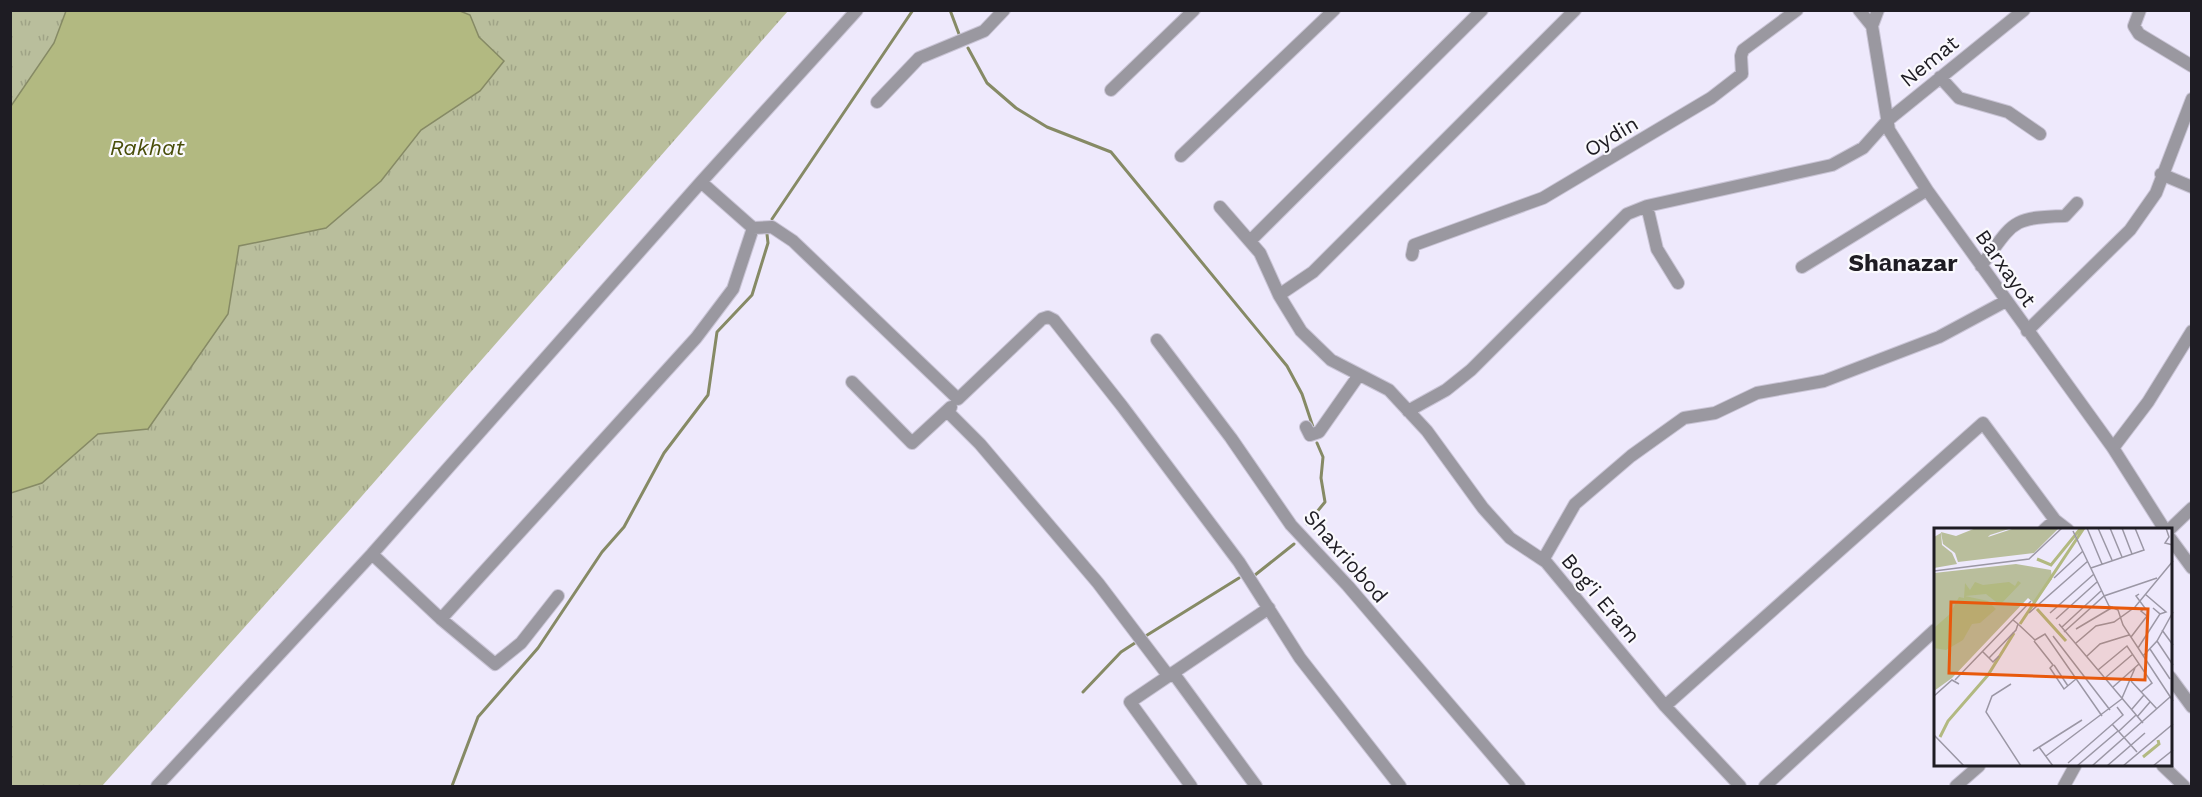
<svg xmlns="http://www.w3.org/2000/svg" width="2202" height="797" viewBox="0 0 2202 797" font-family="'Work Sans',sans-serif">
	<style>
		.grass { fill: url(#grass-tufts) }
		.water { fill: #b2b981; stroke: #868a65; stroke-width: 1.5 }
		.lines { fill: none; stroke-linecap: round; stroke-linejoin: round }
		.stream { stroke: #868a65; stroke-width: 3 }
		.minor-casing { stroke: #c9c4d5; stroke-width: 14 }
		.minor { stroke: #9a98a0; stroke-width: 12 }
		.labels { text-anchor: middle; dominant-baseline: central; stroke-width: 4.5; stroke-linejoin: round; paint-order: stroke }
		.street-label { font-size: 21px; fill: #1e1c23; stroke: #faf9fd }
		.water-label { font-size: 22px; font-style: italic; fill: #494e0a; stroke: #faf9fd }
		.quarter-label { font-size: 24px; font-weight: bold; fill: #1e1c23; stroke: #faf9fd }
		.inset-river { fill: none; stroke: #b2b981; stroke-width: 3 }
		.inset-road { fill: none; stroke: #9b97a5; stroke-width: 1.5 }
		.view { fill: #e8590c; fill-opacity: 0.15; stroke: #e8590c; stroke-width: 3 }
		.inset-edge { fill: none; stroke: #1e1c23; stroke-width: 3 }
	</style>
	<defs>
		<pattern id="grass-tufts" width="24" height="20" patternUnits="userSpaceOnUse" patternTransform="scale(1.5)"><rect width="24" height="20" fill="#b9be9c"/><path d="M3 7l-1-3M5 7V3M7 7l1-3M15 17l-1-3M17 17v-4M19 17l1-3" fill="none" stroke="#9fa386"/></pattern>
	</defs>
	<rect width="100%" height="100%" fill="#eee9fc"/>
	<path class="grass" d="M10,11H788L347,513L102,786H11Z"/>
	<path class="water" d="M460,11L470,15L479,37L504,61L480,91L421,130L381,181L326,228L239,246L228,314L148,429L98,434L42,483L11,493V106L54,43L66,11Z"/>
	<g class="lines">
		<path class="stream" d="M950,10L959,34
			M968,48L987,83L1016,108L1047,127L1111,152L1287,366L1302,394L1313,427
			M772,219L913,10
			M1307,524L1325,502L1321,478L1323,457L1317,443
			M1255,575L1294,544
			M1144,637L1239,578
			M1083,692L1121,652L1138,641
			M452,786L478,717L538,648L602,552L624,527L664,453L708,395L717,332L752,295L768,243L767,234"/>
		<g class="minor-casing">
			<path id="minor" d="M1859,10L1872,26L1889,130L1927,190L2113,448L2165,530
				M2140,10L2134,26L2139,34L2192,66
				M1872,26L1878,10
				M1940,77L1959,98L2008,112L2040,134
				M1111,90L1194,10
				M877,102L919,58L984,31L1004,10
				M1181,156L1334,10
				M2161,174L2192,187
				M1647,206L1657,249L1678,283
				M1220,207L1260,253L1279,295L1301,331L1331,360L1389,390L1427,431L1483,508L1510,538L1546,562L1665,706L1740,786
				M753,228L772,227L793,241L958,399L1042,319L1048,317L1054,320L1122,406L1239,562L1300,658L1400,786
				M1251,240L1482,10
				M1412,255L1414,245L1543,198L1711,98L1742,74L1741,56L1743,50L1797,10
				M1981,266C2013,224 2009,217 2065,216L2077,203
				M1802,267L1927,190
				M1279,295L1313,272L1575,10
				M2027,331L2130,230L2156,193L2192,99
				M1157,340L1231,438L1291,525L1348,586L1519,786
				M852,382L912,443L951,407
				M947,411L980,444L1098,583L1167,674
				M1408,411L1446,390L1471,370L1627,214L1647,206L1832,165L1863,148L1888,120L2024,10
				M1306,427L1310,435L1319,432L1359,375
				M2113,448L2148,402L2192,331
				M2044,530L2055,520
				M2169,530L2192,508
				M2170,538L2192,568
				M372,554L441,619L495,664L521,643L558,596
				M1543,560L1575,504L1631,456L1684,418L1715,413L1757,393L1824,381L1939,337L2006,301
				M441,619L696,338L733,289L753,228L701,182
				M1174,674L1256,786
				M2170,677L2192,707
				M1665,706L1983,423L2055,520L2068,530
				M2163,766L2184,786
				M157,786L372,554L701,182L857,10
				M1191,786L1130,702L1269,608
				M1765,786L1935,630
				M1956,786L1979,766
				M2064,786L2075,766"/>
		</g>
		<use href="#minor" class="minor"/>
	</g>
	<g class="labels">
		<g class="street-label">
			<text transform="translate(1929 61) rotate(-39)">Nemat</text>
			<text transform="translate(1611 136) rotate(-31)">Oydin</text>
			<text transform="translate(2006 268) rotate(55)">Barxayot</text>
			<text transform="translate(1346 556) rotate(49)">Shaxriobod</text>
			<text transform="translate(1601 598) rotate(50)">Bog'i Eram</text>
		</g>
		<g class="water-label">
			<text x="147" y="147">Rakhat</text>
		</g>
		<g class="quarter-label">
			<text x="1903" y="263">Shаnazar</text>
		</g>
	</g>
	<g transform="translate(1934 528)">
		<rect width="238" height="238" fill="#eee9fc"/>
		<path d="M82,36L117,42L118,51L100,75L94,70L18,150L0,163V45Z" fill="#b9be9c"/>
		<path d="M42,0H78L56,7L54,9L81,0H125L100,25L24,34L21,25L9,16L7,4L22,8ZM7,5L8,17L18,25L23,36L0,40V9Z" fill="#b9be9c"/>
		<path d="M84,53L87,55L66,77L52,66L31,68L54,73L62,81L46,95L38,96L29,112L12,122L0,120V100L16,86L25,69L30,70L31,55L36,62L41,54L49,57L75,54L81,58Z" fill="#b2b981"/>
		<path class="inset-river" d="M103,31L117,37L147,0M103,81L132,113M86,96L150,0M6,209L14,193L54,147L80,105M209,229L225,216L224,212"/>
		<path class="inset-road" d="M153,0L168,36M164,0L178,32M176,0L188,29M188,0L198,26M232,0L235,9L231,15L239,17M139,3L175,78L184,82L189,97L239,173M157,40L210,22L201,0M0,43L95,31L128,0M120,50L149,23M211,66L232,84L226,86M95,85L154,33M116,85L160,46M122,91L163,54M84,96L101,112L111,106L168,188M125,96L209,195M128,99L167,63M142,101L179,79M228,102L239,117M130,104L170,68L223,50M119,108L176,182M197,109L213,88L207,83L211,80L202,68L205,66M100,113L119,137L116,140L130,161L142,151M223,113L239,137M142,115L162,98L180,94L201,79L239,33M204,120L226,86L219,80M216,121L236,151M49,124L59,134L65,128M153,128L166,116L195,107M209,128L223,113L239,84M55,130L82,102L84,96L79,92M120,137L134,158M164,142L193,118L218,155L207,164M171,150L199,126M21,152L97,73M197,153L223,181M77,156L58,168L52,184L87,238M179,159L205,136M0,168L18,152L25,156M188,170L201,140M198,181L210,167M203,189L216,174M178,196L203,224M185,203L202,187M0,207L30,238M105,219L119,238M99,223L148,192M112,228L189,170M134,235L189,187L183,179M143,238L184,203M158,238L236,169M173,238L211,205M189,238L239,196M219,238L239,222"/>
		<path class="view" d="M17,74L214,81L211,152L15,145Z"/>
		<rect width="238" height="238" class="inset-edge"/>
	</g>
	<rect width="2202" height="797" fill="none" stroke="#1e1c23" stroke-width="24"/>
</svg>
